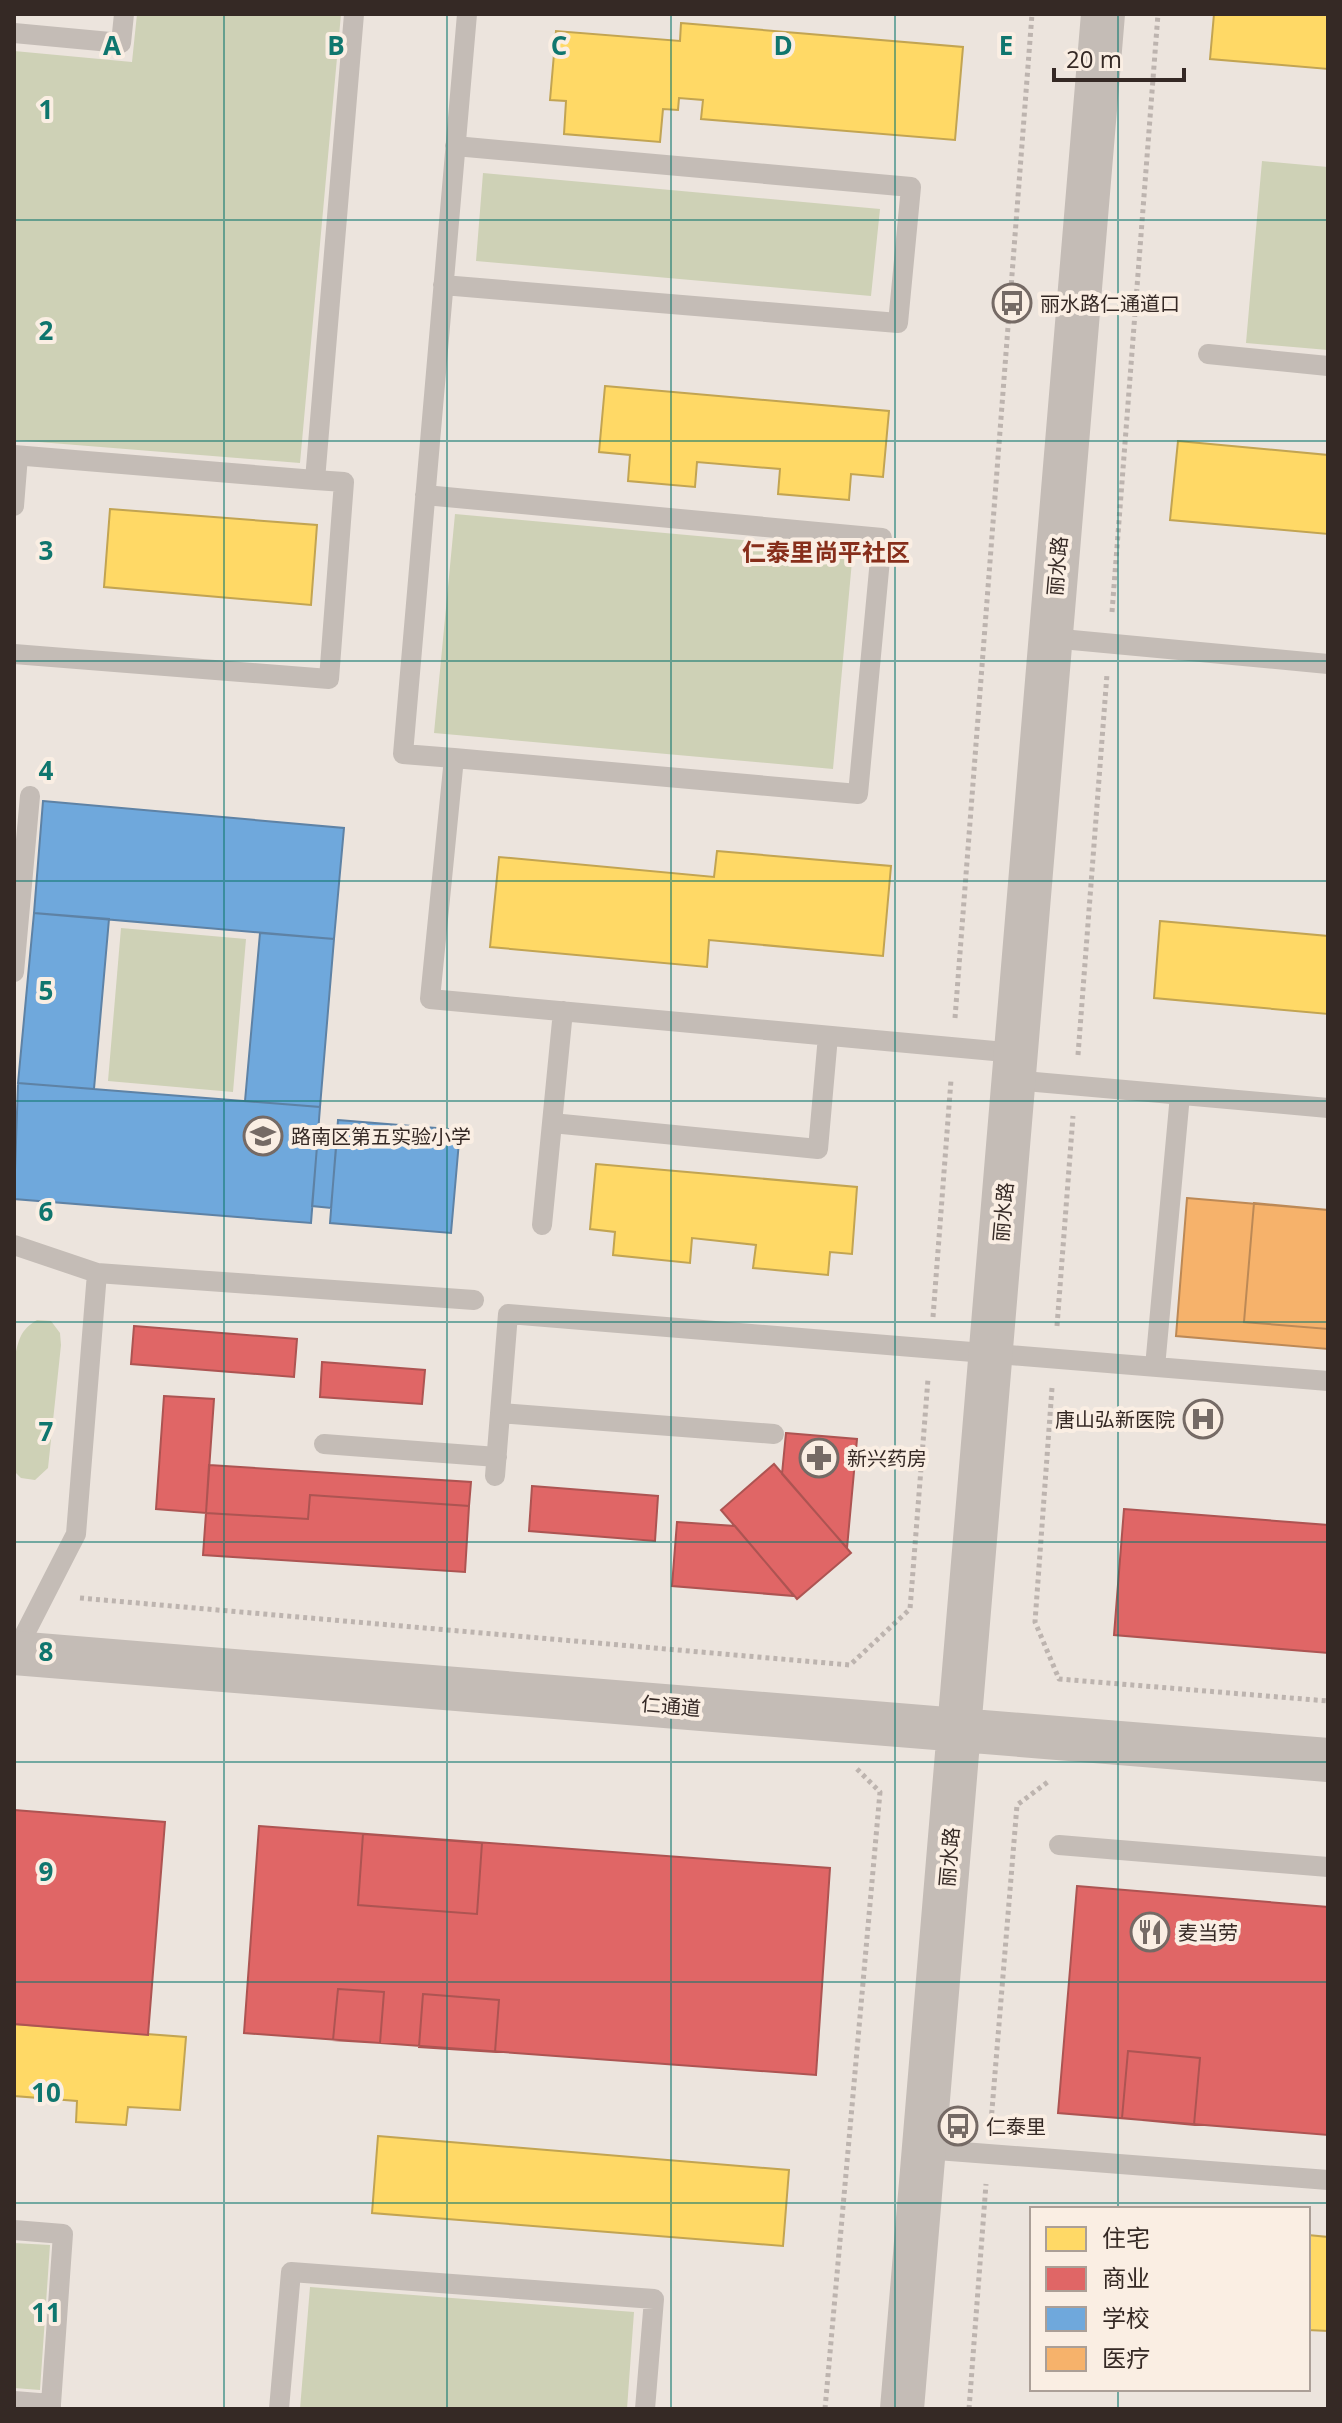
<svg xmlns="http://www.w3.org/2000/svg" width="1342" height="2423" viewBox="0 0 1342 2423" font-family="'Open Sans','Noto Sans SC',sans-serif">
	<style>
		.green { fill: #ced1b6 }
		.homes { fill: #ffd966; stroke: #c2a452; stroke-width: 2 }
		.shops { fill: #e06666; stroke: #ad5452; stroke-width: 2 }
		.schools { fill: #6fa8dc; stroke: #5e82a5; stroke-width: 2 }
		.health { fill: #f6b26b; stroke: #bc8956; stroke-width: 2 }
		.lines { fill: none; stroke-linecap: round; stroke-linejoin: round }
		.path { stroke: #bdb4af; stroke-width: 5; stroke-dasharray: 4 4; stroke-linecap: butt }
		.service { stroke: #c4bcb6; stroke-width: 20 }
		.tertiary { stroke: #c4bcb6; stroke-width: 44 }
		.grid { fill: none; stroke: #0f766e; stroke-width: 2; stroke-opacity: 0.55 }
		.labels { text-anchor: middle; dominant-baseline: central; stroke-width: 8; stroke-linejoin: round; paint-order: stroke }
		.poi-label { font-size: 20px; fill: #352925; stroke: #faeee3; text-anchor: start }
		.street-label { font-size: 20px; fill: #352925; stroke: #faeee3 }
		.quarter-label { font-size: 24px; font-weight: bold; fill: #872e1b; stroke: #faeee3 }
		.grid-label { font-size: 26px; text-anchor: middle; font-weight: bold; fill: #0f766e; stroke: #faeee3; stroke-width: 8; stroke-linejoin: round; paint-order: stroke }
	</style>
	<rect width="100%" height="100%" fill="#ece4dd"/>
	<path class="green" d="M137,14H341L300,463L14,440V51L132,62Z
		M1262,161L1328,167V350L1246,343Z
		M483,173L880,209L871,296L476,261Z
		M455,514L853,550L833,769L434,733Z
		M121,928L246,939L233,1092L108,1081Z
		M37,1320L51,1321L60,1333L61,1345L48,1468L35,1480L21,1478L14,1471C14,1438 8,1366 20,1338C24,1329 29,1325 37,1320Z
		M14,2243L50,2245L40,2390L14,2388Z
		M310,2287L634,2312L627,2409H300Z"/>
	<path class="homes" d="M1214,14H1328V69L1210,59Z
		M681,23L963,47L955,140L701,119L703,100L679,98L678,110L663,109L660,142L564,134L566,101L550,100L556,31L680,41Z
		M605,386L889,411L883,477L851,474L849,500L778,494L780,469L697,462L695,487L628,481L630,455L599,452Z
		M1178,441L1328,455V534L1170,520Z
		M110,509L317,525L311,605L104,587Z
		M717,851L891,866L883,956L709,940L707,967L490,947L499,857L714,877Z
		M1160,921L1328,936V1014L1154,998Z
		M596,1164L857,1187L852,1254L830,1252L828,1275L753,1268L756,1245L692,1238L690,1263L613,1255L615,1232L590,1229Z
		M14,2024L186,2037L180,2110L128,2107L126,2125L76,2122L77,2101L14,2096Z
		M378,2136L789,2170L783,2246L372,2213Z
		M1308,2235L1328,2237V2331L1308,2330Z"/>
	<path class="shops" d="M134,1326L297,1339L294,1377L131,1364Z
		M322,1362L425,1370L422,1404L320,1397Z
		M164,1396L214,1399L206,1513L156,1509Z
		M786,1433L857,1439L847,1548L782,1474Z
		M774,1464L851,1553L797,1599L721,1510Z
		M209,1465L471,1482L469,1506L310,1495L308,1519L206,1513Z
		M532,1486L658,1496L655,1541L529,1531Z
		M310,1495L469,1506L465,1572L203,1555L206,1513L308,1519Z
		M1124,1509L1328,1525V1653L1114,1635Z
		M677,1522L735,1526L794,1596L672,1586Z
		M14,1810L165,1822L148,2035L14,2024Z
		M259,1826L830,1868L816,2075L244,2033Z
		M363,1834L482,1843L477,1914L358,1905Z
		M1077,1886L1328,1907V2135L1058,2113Z
		M338,1989L384,1992L380,2043L333,2040Z
		M423,1994L499,2000L495,2052L419,2047Z
		M1128,2051L1200,2058L1194,2125L1122,2118Z"/>
	<path class="schools" d="M43,801L344,828L334,939L34,913Z
		M34,913L109,919L94,1089L18,1083Z
		M260,933L334,939L320,1107L245,1101Z
		M18,1083L320,1107L311,1223L14,1199Z
		M338,1120L460,1130L451,1233L330,1223Z
		M318,1135L337,1137L331,1208L312,1206Z"/>
	<path class="health" d="M1187,1198L1328,1210V1349L1176,1336Z
		M1254,1203L1328,1210V1329L1244,1322Z"/>
	<g class="lines">
		<path class="path" d="M1112,612L1158,14
			M955,1018L1032,14
			M1078,1055L1107,674
			M933,1317L951,1080
			M1057,1326L1073,1116
			M1052,1388L1035,1622L1059,1679L1328,1701
			M80,1598L850,1665L910,1609L928,1379
			M991,2122L1017,1805L1049,1781
			M825,2409L880,1792L855,1767
			M969,2409L986,2184"/>
		<path class="service" d="M467,14L403,754L454,758L430,999L1016,1053
			M14,33L121,43L124,14
			M443,285L898,323L911,187L455,146
			M1208,354L1328,366
			M14,455L315,480L354,14
			M425,495L882,538L858,794L454,758
			M14,506L18,456
			M1051,638L1328,664
			M14,654L329,679L344,482L315,480
			M14,972L30,796
			M1014,1080L1328,1108
			M552,1123L818,1149L828,1036
			M542,1225L563,1011
			M14,1245L97,1273L474,1300
			M1155,1367L1180,1095
			M500,1413L774,1434
			M324,1444L497,1457
			M495,1476L508,1314L1328,1381
			M15,1653L76,1534L97,1273
			M1059,1845L1328,1867
			M924,2149L1328,2180
			M14,2230L63,2234L51,2404
			M14,2401L51,2404V2409
			M279,2409L291,2272L654,2299L645,2409"/>
		<path class="tertiary" d="M14,1653L1328,1760
			M902,2409L1103,14"/>
	</g>
	<path class="grid" d="M224,14V2409M447,14V2409M671,14V2409M895,14V2409M1118,14V2209M14,220H1328M14,441H1328M14,661H1328M14,881H1328M14,1101H1328M14,1322H1328M14,1542H1328M14,1762H1328M14,1982H1328M14,2203H1328M1118,2389V2409"/>
	<defs>
		<g id="bus-ring" transform="scale(2)"><circle r="9.5" fill="#faeee3" stroke="#756a65" stroke-width="1.5"/><path d="M-5-6H5V4H4V6H2V4H-2V6H-4V4H-5ZM-3.5-4V0h7V-4ZM-3.5 1.2v1.5H-2V1.2ZM2 1.2v1.5H3.5V1.2Z" fill="#756a65"/></g>
		<g id="school-ring" transform="scale(2)"><circle r="9.5" fill="#faeee3" stroke="#756a65" stroke-width="1.5"/><path d="M0-5L7-2L0 1L-7-2ZM-4 1L0 2.5L4 1V4Q0 6-4 4Z" fill="#756a65"/></g>
		<g id="hospital-ring" transform="scale(2)"><circle r="9.5" fill="#faeee3" stroke="#756a65" stroke-width="1.5"/><path d="M-5-5h3v3.5h4V-5h3V5h-3V1.5h-4V5h-3Z" fill="#756a65"/></g>
		<g id="pharmacy-ring" transform="scale(2)"><circle r="9.5" fill="#faeee3" stroke="#756a65" stroke-width="1.5"/><path d="M-2-6h4v4h4v4h-4v4h-4v-4h-4v-4h4Z" fill="#756a65"/></g>
		<g id="restaurant-ring" transform="scale(2)"><circle r="9.5" fill="#faeee3" stroke="#756a65" stroke-width="1.5"/><path d="M-5-6h1v4h1v-4h1v4h1v-4h1v5L-1.5 .5V6h-2V.5L-5-1ZM5-6V6H3V1.5H1.5Q1.5-4 5-6Z" fill="#756a65"/></g>
	</defs>
	<g fill-rule="evenodd">
		<use href="#bus-ring" x="1012" y="303"/>
		<use href="#school-ring" x="263" y="1136"/>
		<use href="#hospital-ring" x="1203" y="1419"/>
		<use href="#pharmacy-ring" x="819" y="1458"/>
		<use href="#restaurant-ring" x="1150" y="1932"/>
		<use href="#bus-ring" x="958" y="2126"/>
	</g>
	<g class="labels">
		<g class="poi-label">
			<text x="1040" y="303">丽水路仁通道口</text>
			<text x="291" y="1136">路南区第五实验小学</text>
			<text x="1175" y="1419" text-anchor="end">唐山弘新医院</text>
			<text x="847" y="1458">新兴药房</text>
			<text x="1178" y="1932">麦当劳</text>
			<text x="986" y="2126">仁泰里</text>
		</g>
		<g class="street-label">
			<text transform="translate(1057 566) rotate(-85)">丽水路</text>
			<text transform="translate(1003 1212) rotate(-85)">丽水路</text>
			<text transform="translate(671 1706) rotate(5)">仁通道</text>
			<text transform="translate(949 1857) rotate(-85)">丽水路</text>
		</g>
		<g class="quarter-label">
			<text x="826" y="551">仁泰里尚平社区</text>
		</g>
	</g>
	<g class="grid-label">
		<text x="112" y="55">A</text>
		<text x="336" y="55">B</text>
		<text x="559" y="55">C</text>
		<text x="783" y="55">D</text>
		<text x="1006" y="55">E</text>
		<text x="46" y="119">1</text>
		<text x="46" y="340">2</text>
		<text x="46" y="560">3</text>
		<text x="46" y="780">4</text>
		<text x="46" y="1000">5</text>
		<text x="46" y="1221">6</text>
		<text x="46" y="1441">7</text>
		<text x="46" y="1661">8</text>
		<text x="46" y="1881">9</text>
		<text x="46" y="2102">10</text>
		<text x="46" y="2322">11</text>
	</g>
	<rect width="1342" height="2423" fill="none" stroke="#352925" stroke-width="32"/>
	<rect x="1030" y="2207" width="280" height="184" fill="#faeee3" stroke="#ab9f97" stroke-width="2"/>
	<rect x="1046" y="2227" width="40" height="24" fill="#ffd966" stroke="#ab9f97" stroke-width="2"/>
	<text x="1102" y="2247" font-size="24" fill="#352925">住宅</text>
	<rect x="1046" y="2267" width="40" height="24" fill="#e06666" stroke="#ab9f97" stroke-width="2"/>
	<text x="1102" y="2287" font-size="24" fill="#352925">商业</text>
	<rect x="1046" y="2307" width="40" height="24" fill="#6fa8dc" stroke="#ab9f97" stroke-width="2"/>
	<text x="1102" y="2327" font-size="24" fill="#352925">学校</text>
	<rect x="1046" y="2347" width="40" height="24" fill="#f6b26b" stroke="#ab9f97" stroke-width="2"/>
	<text x="1102" y="2367" font-size="24" fill="#352925">医疗</text>
	<path d="M1054 68v12h130v-12" fill="none" stroke="#352925" stroke-width="4"/>
	<text x="1066" y="68" font-size="24" fill="#352925" stroke="#faeee3" stroke-width="6" paint-order="stroke">20 m</text>
</svg>
